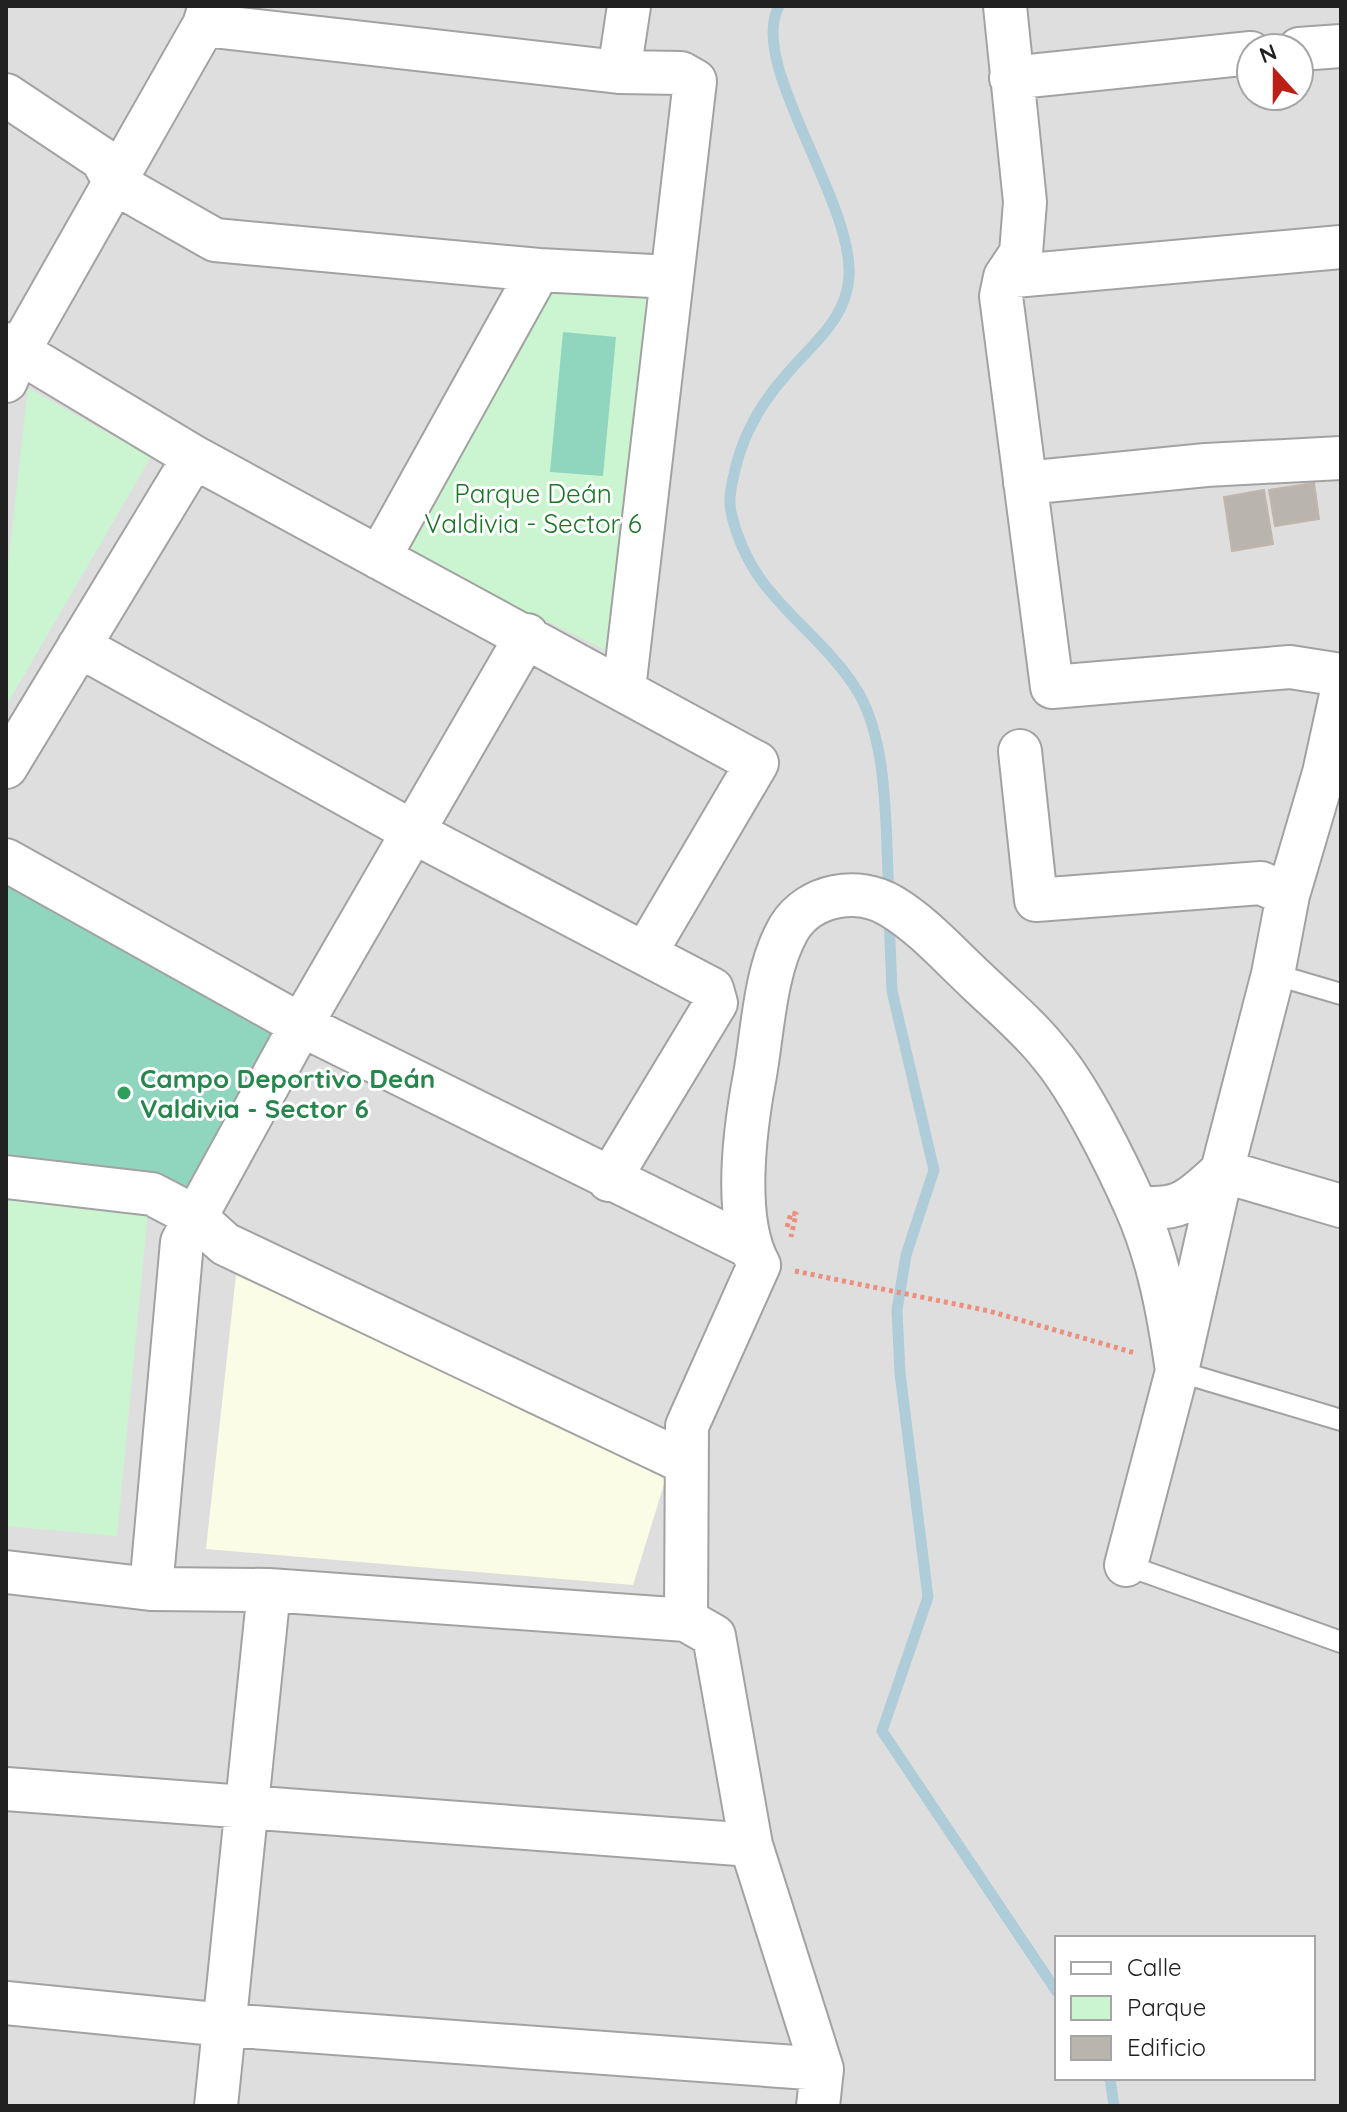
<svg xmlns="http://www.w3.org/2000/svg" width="1347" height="2112" viewBox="0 0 1347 2112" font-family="Quicksand,sans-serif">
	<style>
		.residential { fill: #dfdede; fill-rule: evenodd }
		.education { fill: #fbfce6 }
		.park { fill: #cbf4d1 }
		.pitch { fill: #90d6bf }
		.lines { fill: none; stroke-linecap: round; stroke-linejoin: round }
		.stream { stroke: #aecdd9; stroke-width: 11 }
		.building { fill: #b9b4ae; stroke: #c0b6ac; stroke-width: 2 }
		.service-casing { stroke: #a2a2a2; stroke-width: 24 }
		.minor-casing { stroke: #a2a2a2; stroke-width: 46 }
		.path { stroke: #eb907e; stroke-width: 5; stroke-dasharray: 4 4; stroke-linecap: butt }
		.service { stroke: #fff; stroke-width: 20 }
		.minor { stroke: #fff; stroke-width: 42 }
		.leisure-dot { fill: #2e9e5b; stroke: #fff; stroke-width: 3 }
		.labels { text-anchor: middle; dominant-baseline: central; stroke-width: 6; stroke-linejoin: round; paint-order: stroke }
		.park-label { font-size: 26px; fill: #187625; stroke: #fff }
		.leisure-label { font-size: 26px; font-weight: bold; fill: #27864d; stroke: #fff; text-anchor: start }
	</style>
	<rect width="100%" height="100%" fill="#f0eee9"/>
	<path class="residential" d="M6,6H1341V2106H6ZM1251,48H1299V96H1251ZM1057,1938H1313V2078H1057Z"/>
	<path class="education" d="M236,1275L658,1464L665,1481L633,1585L206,1549Z"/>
	<path class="park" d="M552,285L652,297L612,653L400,550Z
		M28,388L151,457L6,706V584Z
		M6,1197L148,1211L117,1536L6,1526Z"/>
	<path class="pitch" d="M563,332L616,337L603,476L550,472Z
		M6,881L276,1032L186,1192L146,1174L6,1155Z"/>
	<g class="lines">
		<path class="stream" d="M779,6C747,64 853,199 849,276C847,319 812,344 786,375C762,402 743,435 735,470C732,483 728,499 731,512C750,598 812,622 855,687C890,740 885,833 889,894
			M889,916L892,991L934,1170L906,1255L897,1310L900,1373L928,1597L882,1731L1057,1992
			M1110,2078L1114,2106"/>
	</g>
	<path class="building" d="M1314,483L1319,519L1275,526L1269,490Z
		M1264,490L1273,544L1232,551L1224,497Z"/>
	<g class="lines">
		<g class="service-casing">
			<path id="service" d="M1273,974L1341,994
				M1177,1371L1341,1420
				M1126,1565L1341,1642"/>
		</g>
		<g class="minor-casing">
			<path id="minor" d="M1005,6L1025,202L1021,253L1005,277L1001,296L1052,687L1290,667L1341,675
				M204,25L619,72L681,73L695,81L624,689
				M1299,49L1341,46
				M619,72L629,6
				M1011,78L1251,53
				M6,95L102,159L115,183L215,240L539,270L671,277
				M1005,277L1341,247
				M6,344L194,457L757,763L646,952
				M6,381L18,352L204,25L210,6
				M1025,483L1206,465L1341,458
				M379,558L539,270
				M79,646L415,833L712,989L716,1003L609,1180
				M1020,751L1036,900L1261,883L1288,895
				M6,767L194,457
				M6,860L301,1025L748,1246
				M6,1177L152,1194L194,1216L225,1244L686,1463
				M1136,1207C1181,1212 1190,1200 1222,1171L1341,1206
				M1126,1565L1177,1371L1222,1171L1273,974L1288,895L1324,773L1341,695
				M6,1572L151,1589L269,1590L686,1620
				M151,1589L182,1242L301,1025L527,635
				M6,1789L751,1845
				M6,2003L225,2025L822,2069
				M216,2106L269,1590
				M818,2106L822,2069L751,1845L714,1636L686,1620L687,1426L759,1265C733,1218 745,1128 755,1075C763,1029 765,969 789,928C810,894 858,886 891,906C923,925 950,956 977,981C1002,1005 1029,1027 1050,1054C1080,1089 1117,1164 1136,1207C1159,1259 1169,1315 1177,1371"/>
		</g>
		<path class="path" d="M787,1227L791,1213L796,1214L791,1237
			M795,1271L989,1311L1135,1353"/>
		<use href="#service" class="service"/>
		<use href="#minor" class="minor"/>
	</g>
	<circle class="leisure-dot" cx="124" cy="1093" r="8"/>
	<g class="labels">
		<g class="park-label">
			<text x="533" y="493">Parque Deán<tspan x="533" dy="30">Valdivia - Sector 6</tspan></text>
		</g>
		<g class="leisure-label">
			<text x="140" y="1078">Campo Deportivo Deán<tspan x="140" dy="30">Valdivia - Sector 6</tspan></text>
		</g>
	</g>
	<rect width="1347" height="2112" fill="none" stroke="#212121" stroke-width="16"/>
	<rect x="1055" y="1936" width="260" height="144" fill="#ffffff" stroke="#a6a6a6" stroke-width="2"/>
	<rect x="1071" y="1962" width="40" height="12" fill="#ffffff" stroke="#a6a6a6" stroke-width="2"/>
	<text x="1127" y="1976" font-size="24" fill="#212121">Calle</text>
	<rect x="1071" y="1996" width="40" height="24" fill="#cbf4d1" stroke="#a6a6a6" stroke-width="2"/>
	<text x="1127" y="2016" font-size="24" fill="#212121">Parque</text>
	<rect x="1071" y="2036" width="40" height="24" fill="#b9b4ae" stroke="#a6a6a6" stroke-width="2"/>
	<text x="1127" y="2056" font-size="24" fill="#212121">Edificio</text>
	<g transform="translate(1275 72) rotate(339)"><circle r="38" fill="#ffffff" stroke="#a6a6a6" stroke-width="2"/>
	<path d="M0-6L14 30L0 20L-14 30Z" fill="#bc1f16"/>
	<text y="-12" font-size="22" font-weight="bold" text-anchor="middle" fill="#212121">N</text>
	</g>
</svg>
